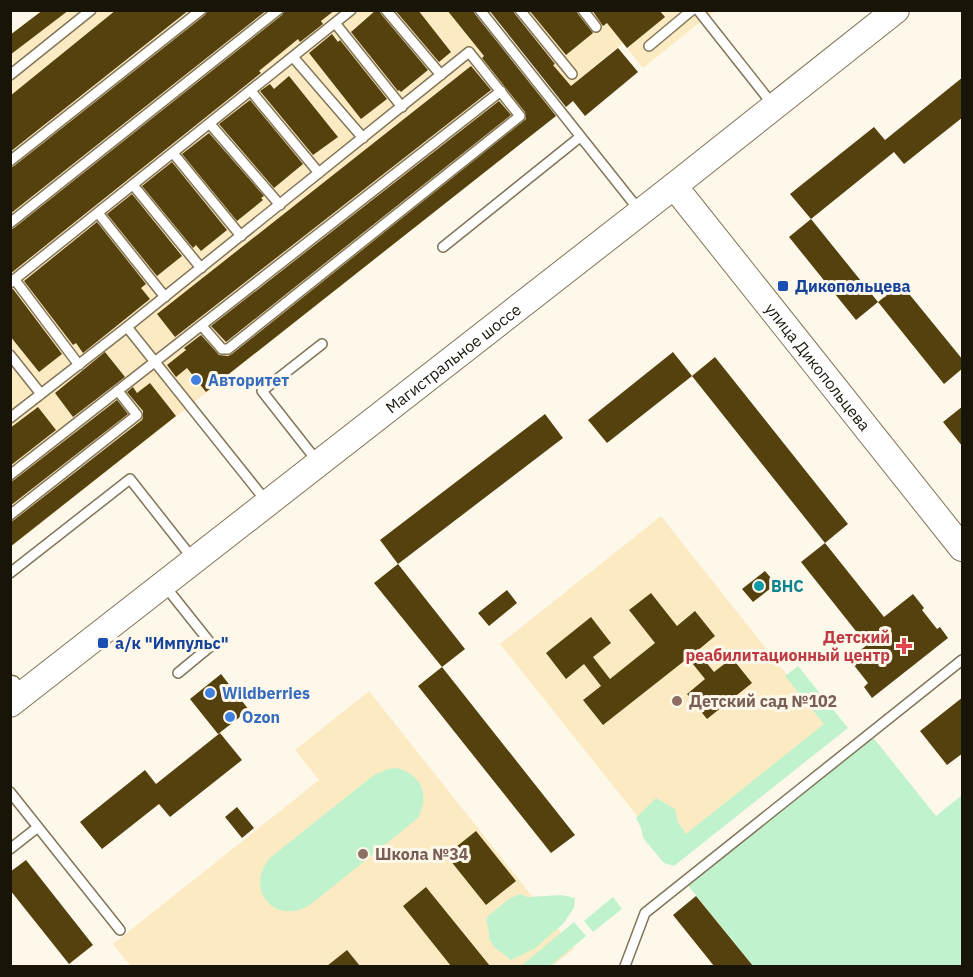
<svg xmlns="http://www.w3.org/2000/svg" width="973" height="977" viewBox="0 0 973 977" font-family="'IBM Plex Sans',sans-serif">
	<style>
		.built { fill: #fcebc2 }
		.green { fill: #c1f2ce }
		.building { fill: #54410d }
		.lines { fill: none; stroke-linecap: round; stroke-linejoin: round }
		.service-casing { stroke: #827558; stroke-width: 12 }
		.secondary-casing { stroke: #827558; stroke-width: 28 }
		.service { stroke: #fff; stroke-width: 9 }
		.secondary { stroke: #fff; stroke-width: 26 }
		.transit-dot { fill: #1a4fb4; stroke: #fef8eb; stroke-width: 2 }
		.shop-dot { fill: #3f7fe0; stroke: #fef8eb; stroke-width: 2 }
		.culture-dot { fill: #0f9aa8; stroke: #fef8eb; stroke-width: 2 }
		.health-dot { fill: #e0444e; stroke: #fef8eb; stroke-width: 2 }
		.education-dot { fill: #8d6e63; stroke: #fef8eb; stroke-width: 2 }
		.labels { text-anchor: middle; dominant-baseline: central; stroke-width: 6; stroke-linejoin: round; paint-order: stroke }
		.transit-label { font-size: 16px; font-weight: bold; fill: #164399; stroke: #fef8eb; text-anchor: start }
		.street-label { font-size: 16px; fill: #191408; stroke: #fef8eb }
		.shop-label { font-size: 16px; font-weight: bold; fill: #366cbe; stroke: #fef8eb; text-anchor: start }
		.culture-label { font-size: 16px; font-weight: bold; fill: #0d838f; stroke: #fef8eb; text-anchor: start }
		.health-label { font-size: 16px; font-weight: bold; fill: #be3a42; stroke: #fef8eb; text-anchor: end }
		.education-label { font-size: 16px; font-weight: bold; fill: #785e54; stroke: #fef8eb; text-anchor: start }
	</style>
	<rect width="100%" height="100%" fill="#fef8eb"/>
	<path class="built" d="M42,11H470L557,115L11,547V35Z
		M491,11H716L704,19L643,68L623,43L560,95Z
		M661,516L834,734L673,861L500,644Z
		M369,691L574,949L552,966H131L113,944L319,780L295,750Z"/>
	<path class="green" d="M798,666L848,728L674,866L664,863L643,838L641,828L636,818L656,798L675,809L678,822L686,834L824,724L785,676Z
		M872,736L936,816L962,795V966H753L686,883Z
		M397,768C422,775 430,795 418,818L310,905C274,927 243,887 271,857L374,775L388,769Z
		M521,894L527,897L561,895L575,898L574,908L563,924L534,949L511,960L495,948L489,939V933L486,918L510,898Z
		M613,897L622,909L593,932L584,921Z
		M574,922L586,936L550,966H521Z"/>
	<path class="building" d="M43,10H69L10,55V35Z
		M116,10H189L10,152V96Z
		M208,10H267L10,214V168L14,166L205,15Z
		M285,10H335L321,21L323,24L300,42L298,39L259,71L261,73L10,274V230L14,228L282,15Z
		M376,10H379L381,14L428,70L401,92L399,90L398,91L351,32Z
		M395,10H418L451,52L439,62Z
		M447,10H473L475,14L556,116L206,392L187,368L176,377L167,365L186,350L184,348L201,335L219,355L228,356L232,354L526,119L525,112L482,58L484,56Z
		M489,10H513L515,14L555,64L553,65L571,86L618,48L638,72L585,116L573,101L566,107Z
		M529,10H576L578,14L593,33L566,55Z
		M592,10H659L665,17L627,48L607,23L603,26Z
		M332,34L338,42L340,40L387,99L361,119L309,53Z
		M471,66L491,90L175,337L157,314Z
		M289,76L338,137L313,155L260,91L270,84L274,89Z
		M963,77V117L904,164L894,152L811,219L790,194L874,127L885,140Z
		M250,100L303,164L274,188L219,124Z
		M499,101L511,115L226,342L211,326Z
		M209,133L264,196L261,198L263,200L237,221L182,154Z
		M172,162L227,230L201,251L196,245L193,248L142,186Z
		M132,194L182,256L157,276L107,214Z
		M811,219L878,302L856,320L789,237Z
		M97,222L146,284L141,288L150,299L83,353L76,343L73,345L24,281Z
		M901,284L963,360V368L944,384L878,302Z
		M13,289L62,354L39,372L10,336V290Z
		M105,352L125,377L73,417L55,393Z
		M673,352L692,376L607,443L588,420Z
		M715,357L848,524L825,543L692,376Z
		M150,383L176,416L10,547V522L14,520L142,420L143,417V411L127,392L133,387L137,393Z
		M117,400L128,414L10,506V482L14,480Z
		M963,406V447L943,422Z
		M38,407L56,430L10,466V428Z
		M545,414L563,438L398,564L380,540Z
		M825,543L884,617L913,594L924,608L922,610L937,629L940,627L948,638L872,698L864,687L868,683L849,659L867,645L801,562Z
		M398,564L465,649L442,667L374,583Z
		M765,571L776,584L753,602L742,589Z
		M507,590L517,603L489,626L478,613Z
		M651,593L677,626L695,611L715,636L697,651L714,672L732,658L752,683L707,719L687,694L705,679L688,658L603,725L583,700L601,686L584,664L566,679L546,653L591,617L611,643L593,657L610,679L655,643L629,610Z
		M442,667L575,835L551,853L418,686Z
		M221,674L249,710L218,734L190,699Z
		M963,697V753L947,765L920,731Z
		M220,733L242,760L170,817L159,804L102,849L80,822L145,770L156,784Z
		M237,807L254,828L242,838L225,817Z
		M476,831L516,881L486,905L446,855Z
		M26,860L93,945L69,964L10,890V872Z
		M426,887L490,966H451L403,906Z
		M696,896L753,966H714L673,915Z
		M347,950L360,966H327Z"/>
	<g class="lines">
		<g class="service-casing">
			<path id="service" d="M386,10L441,75
				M480,10L639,210
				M520,10L572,74
				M583,10L596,27
				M698,10L773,105
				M335,23L402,107
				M649,46L692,10
				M293,57L363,138
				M10,75L91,10
				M251,91L319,173
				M210,124L280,205
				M173,153L241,236
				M10,161L201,10
				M133,185L201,268
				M98,213L165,297
				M10,223L278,10
				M443,247L580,137
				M15,280L79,365
				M10,283L351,10
				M127,327L266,501
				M10,355L41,394
				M10,418L127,327L469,52L520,116L228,349H222L202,326
				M317,461L262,391L322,344
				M10,475L501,91
				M10,515L137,415L118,391
				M10,573L130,479L193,559
				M165,586L212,645L178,673
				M10,680L14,681L23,693
				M10,792L120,930
				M10,849L38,827
				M625,966L645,913L962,660"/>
		</g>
		<g class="secondary-casing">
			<g id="secondary">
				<path id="s1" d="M674,186L962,548"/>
				<path id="s2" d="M10,704L674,186L896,10"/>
			</g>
		</g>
		<use href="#service" class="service"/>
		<use href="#secondary" class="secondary"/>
	</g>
	<g class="transit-dot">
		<rect x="777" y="280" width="12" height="12" rx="3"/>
		<rect x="97" y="637" width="12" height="12" rx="3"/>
	</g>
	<g class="shop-dot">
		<circle cx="196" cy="380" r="6"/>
		<circle cx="210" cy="693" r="6"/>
		<circle cx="230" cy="717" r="6"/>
	</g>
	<circle class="culture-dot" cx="759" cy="586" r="6"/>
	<path class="health-dot" d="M901 637h6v6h6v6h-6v6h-6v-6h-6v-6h6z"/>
	<g class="education-dot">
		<circle cx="677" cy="701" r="6"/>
		<circle cx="363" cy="854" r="6"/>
	</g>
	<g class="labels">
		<g class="transit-label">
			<text x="795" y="286">Дикопольцева</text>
			<text x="115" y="643">а/к "Импульс"</text>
		</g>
		<g class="street-label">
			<text stroke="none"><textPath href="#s2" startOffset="562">Магистральное шоссе</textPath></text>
			<text stroke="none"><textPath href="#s1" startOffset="231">улица Дикопольцева</textPath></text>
		</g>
		<g class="shop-label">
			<text x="208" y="380">Авторитет</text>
			<text x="222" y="693">Wildberries</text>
			<text x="242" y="717">Ozon</text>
		</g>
		<g class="culture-label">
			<text x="771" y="586">ВНС</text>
		</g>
		<g class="health-label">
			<text x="890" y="637">Детский<tspan x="890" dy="18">реабилитационный центр</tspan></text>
		</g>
		<g class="education-label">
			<text x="689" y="701">Детский сад №102</text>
			<text x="375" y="854">Школа №34</text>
		</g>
	</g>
	<rect width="973" height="977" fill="none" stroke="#191408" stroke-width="24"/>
</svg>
